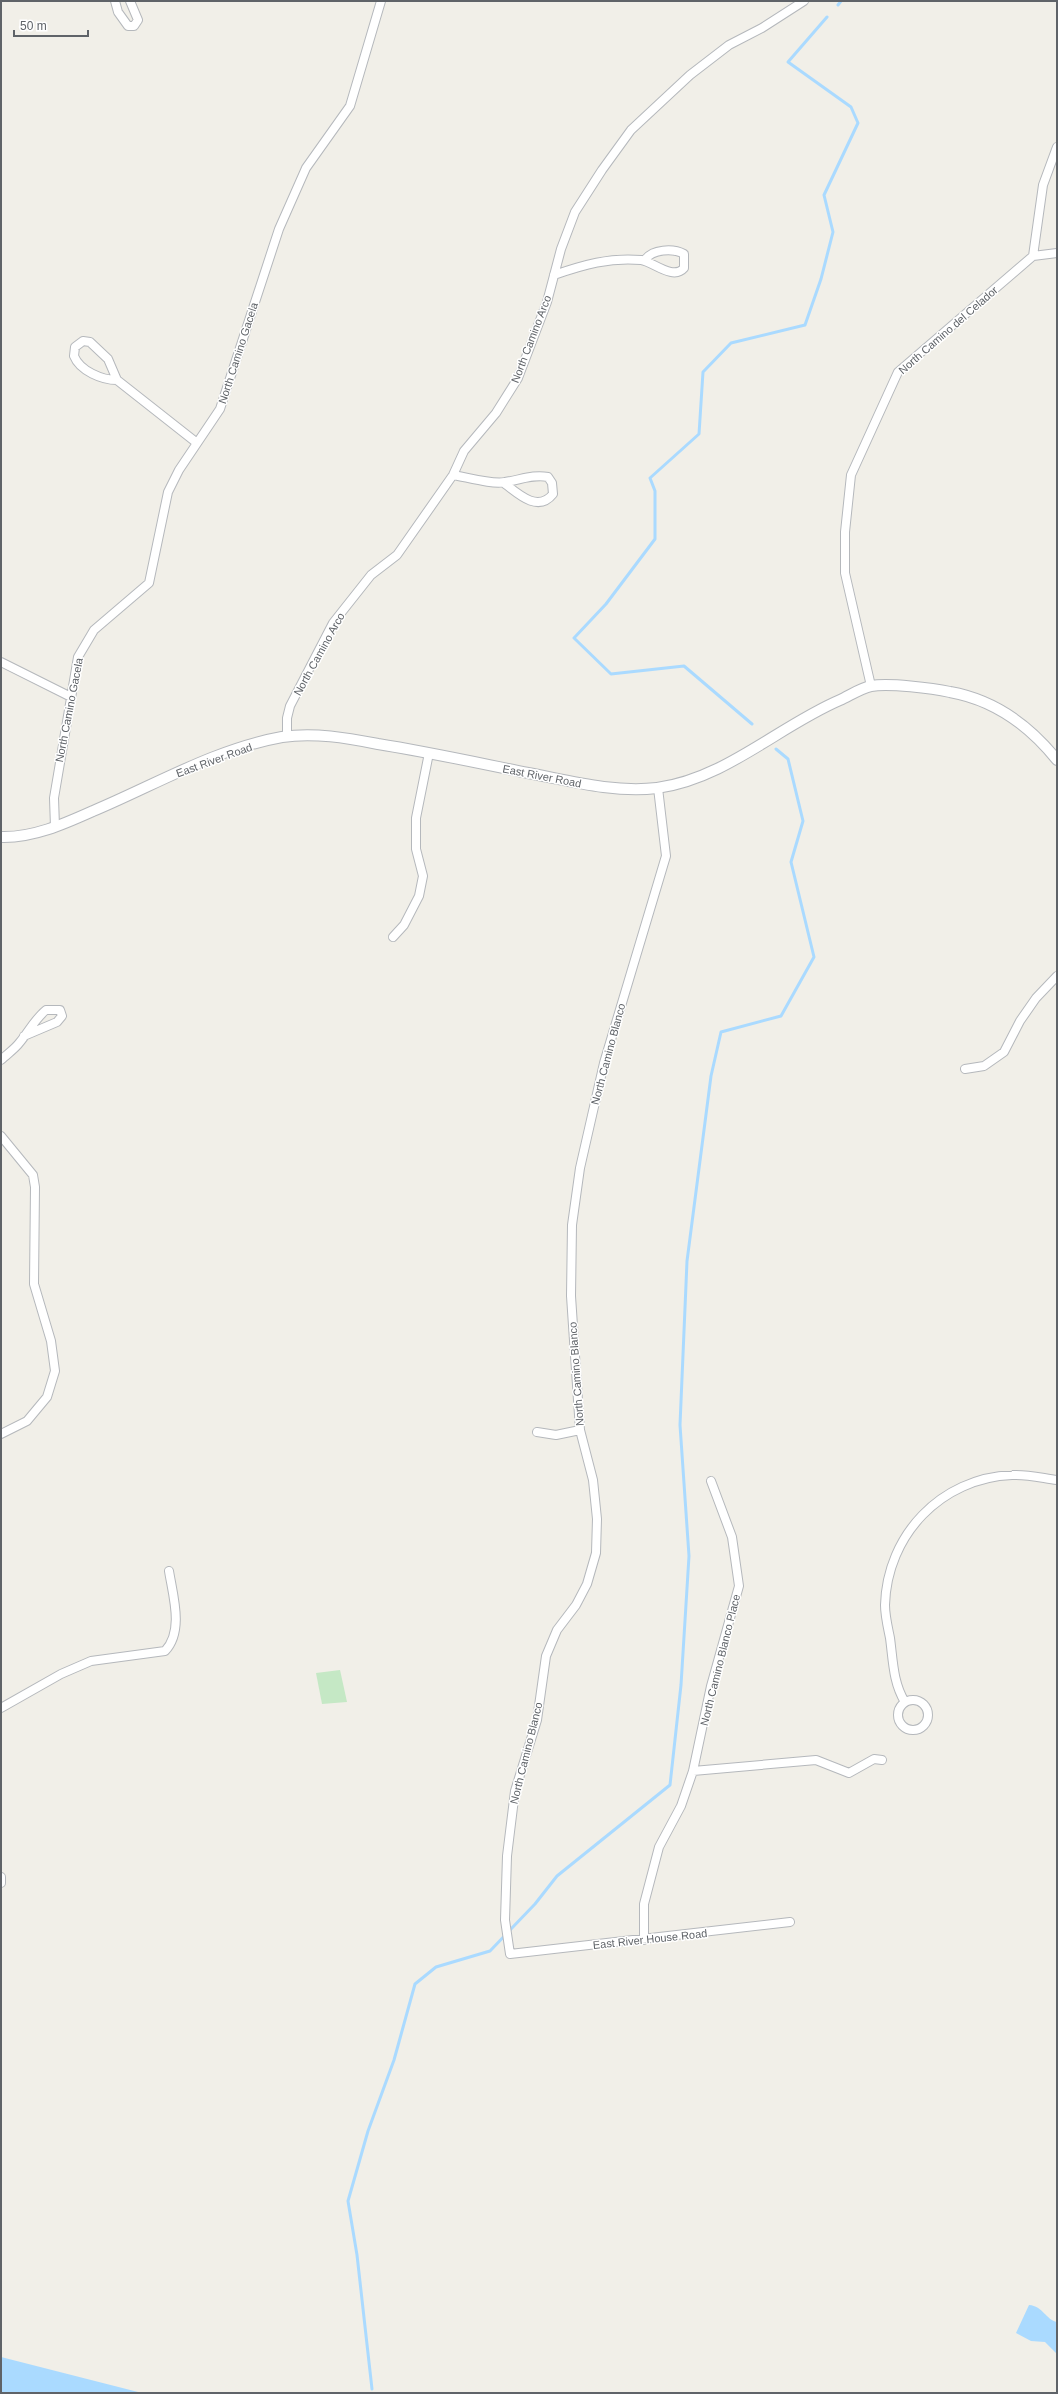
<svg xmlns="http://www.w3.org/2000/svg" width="1058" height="2394" viewBox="0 0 1058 2394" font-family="Helvetica,sans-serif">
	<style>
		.green { fill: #c5e8c5 }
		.water { fill: #aadaff }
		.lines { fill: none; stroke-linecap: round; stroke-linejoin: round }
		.stream { stroke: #aadaff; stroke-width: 3 }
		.minor-casing { stroke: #b5b8bc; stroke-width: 10 }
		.tertiary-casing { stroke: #b5b8bc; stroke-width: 12 }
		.minor { stroke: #fff; stroke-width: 8 }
		.tertiary { stroke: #fff; stroke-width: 10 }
		.labels { text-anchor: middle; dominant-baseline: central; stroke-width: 3; stroke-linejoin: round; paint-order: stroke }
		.street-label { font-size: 11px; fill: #5f6368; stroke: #fff }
	</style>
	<rect width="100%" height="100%" fill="#f1efe8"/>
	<path class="green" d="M340,1670L347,1702L322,1704L316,1673Z"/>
	<path class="water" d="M1029,2305C1043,2306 1046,2320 1057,2322V2354L1045,2342L1031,2341L1016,2333Z
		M1,2357L142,2393H1Z"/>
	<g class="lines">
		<path class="stream" d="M838,5L841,1
			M752,724L684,666L611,674L574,638L606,604L655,539V491L650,478L699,434L703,372L731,343L805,325L821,279L833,232L824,195L858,123L851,107L788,62L827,17
			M372,2389L357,2255L348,2201L368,2131L394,2060L415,1984L436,1967L490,1951L535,1904L557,1876L670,1785L681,1685L689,1556L680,1425L687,1261L711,1076L721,1032L781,1016L814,957L791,862L803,821L788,759L776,749"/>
		<g class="minor-casing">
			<path id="minor" d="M115,1L118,12L128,26H134L138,20L130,1
				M1033,256L1057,253
				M554,275C583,265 610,257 641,260C652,261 673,281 684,268V254C673,248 652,249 645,260
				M117,380C102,380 80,371 74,356L75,347L83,341L90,342L108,359L117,380L197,443
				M453,475C466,477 493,485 505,482C520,480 533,474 548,477L552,483L553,494C538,513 518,494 504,483
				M1,662L71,697
				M871,686L845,573V532L851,475L898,372L1033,256L1043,185L1057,147
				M287,737V718L290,706L333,623L371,575L397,555L453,475L464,451L496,413L518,378L547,302L561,249L575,212L602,170L631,130L690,75L729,45L762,28L804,1
				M658,788L666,856L604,1063L580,1168L572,1225L571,1296L580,1430L593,1480L597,1519L596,1553L587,1584L576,1605L557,1630L546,1656L537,1720L515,1791L507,1856L505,1920L510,1954L790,1922
				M55,827L54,798L78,657L94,630L149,583L168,492L179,470L220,409L279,229L306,168L350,106L381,1
				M393,937L404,925L419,896L423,876L416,849V818L429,753
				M1,1060C7,1054 15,1049 20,1042C29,1031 35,1019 46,1010H60L62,1016L57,1022L24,1036
				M965,1069L984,1066L1004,1052L1020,1021L1036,998L1057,976
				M1,1136L33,1175L35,1187L34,1284L51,1341L55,1371L47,1397L27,1421L1,1434
				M537,1432L556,1435L580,1430
				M898 1715a15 15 0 1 1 30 0a15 15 0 1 1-30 0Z
				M905,1702C893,1683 893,1660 890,1638C888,1628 885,1616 885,1605C887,1535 941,1478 1012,1475C1027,1474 1042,1478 1057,1480
				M1,1708L61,1674L91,1661L165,1651C184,1631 173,1596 169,1571
				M693,1771L816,1760L849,1773L874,1759L882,1760
				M1,1877V1883
				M644,1940V1904L659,1847L681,1806L693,1771L711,1686L739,1586L732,1537L711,1481"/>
		</g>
		<g class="tertiary-casing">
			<path id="tertiary" d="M1,837C33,838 64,824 93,811C155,785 215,749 282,737C314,732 347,738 378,744C428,752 478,763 528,773C570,781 614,793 657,788C725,779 779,726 840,700C849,696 861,688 871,686C889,683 932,688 950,692C995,700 1029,725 1057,760"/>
		</g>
		<use href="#minor" class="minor"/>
		<use href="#tertiary" class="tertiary"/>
	</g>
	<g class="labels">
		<g class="street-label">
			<text transform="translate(948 330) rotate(-41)">North Camino del Celador</text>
			<text transform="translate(531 339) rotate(-69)">North Camino Arco</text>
			<text transform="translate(238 353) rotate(-72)">North Camino Gacela</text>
			<text transform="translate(319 654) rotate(-61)">North Camino Arco</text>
			<text transform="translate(69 710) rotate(-79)">North Camino Gacela</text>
			<text transform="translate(214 760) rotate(-20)">East River Road</text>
			<text transform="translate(542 776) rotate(11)">East River Road</text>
			<text transform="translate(608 1054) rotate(-75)">North Camino Blanco</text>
			<text transform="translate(576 1374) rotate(-94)">North Camino Blanco</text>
			<text transform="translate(720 1660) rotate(-76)">North Camino Blanco Place</text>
			<text transform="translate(526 1753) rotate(-76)">North Camino Blanco</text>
			<text transform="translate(650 1939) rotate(-6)">East River House Road</text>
		</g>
	</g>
	<rect width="1058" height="2394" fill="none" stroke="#5f6368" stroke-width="4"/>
	<path d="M14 30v6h74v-6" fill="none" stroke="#5f6368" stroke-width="2"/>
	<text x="20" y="30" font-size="12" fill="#5f6368" stroke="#ffffff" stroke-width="3" paint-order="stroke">50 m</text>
</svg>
